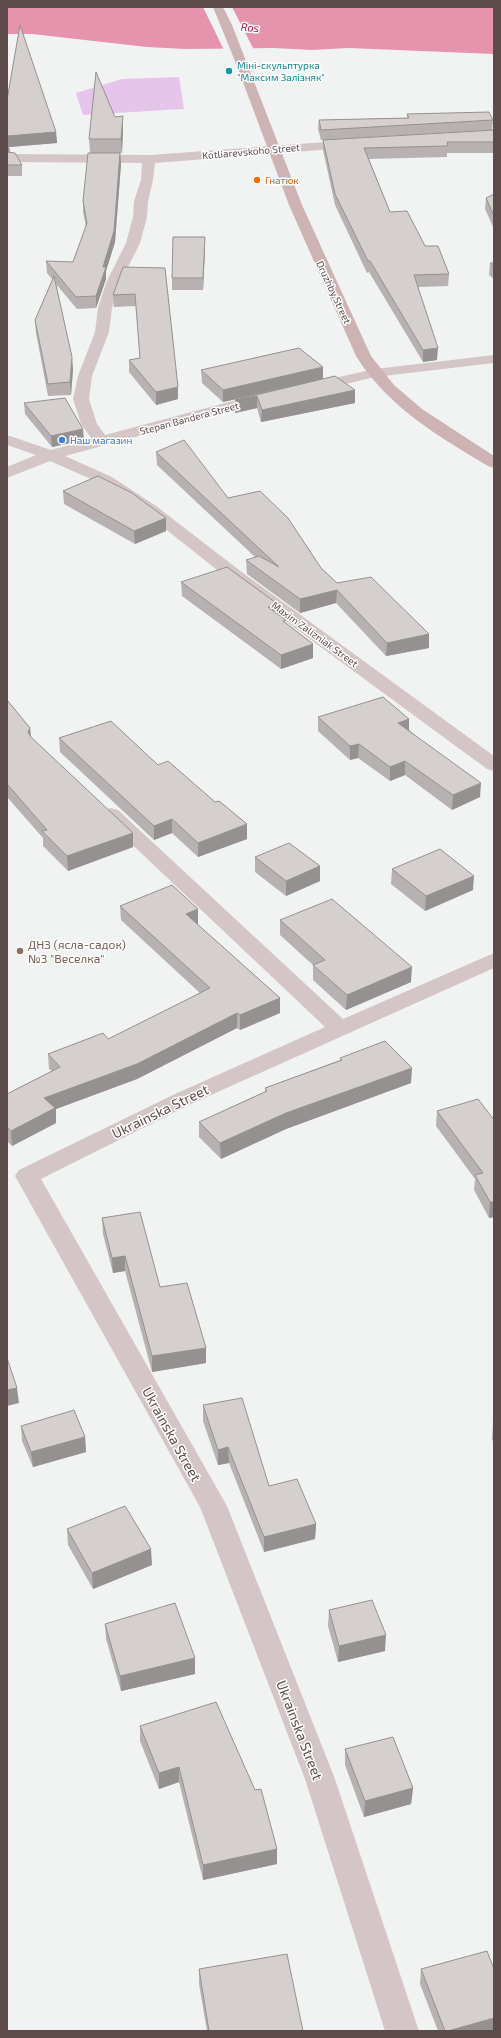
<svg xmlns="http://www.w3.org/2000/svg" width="501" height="2038" viewBox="0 0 501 2038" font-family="'Exo 2',sans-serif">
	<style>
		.green { fill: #e7c4ec }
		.water { fill: #e694ad }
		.pier { fill: #f1f3f2 }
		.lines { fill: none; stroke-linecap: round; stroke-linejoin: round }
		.minor { fill: #d4c6c7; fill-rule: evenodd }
		.major { fill: #cdb3b3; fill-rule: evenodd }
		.wall { fill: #b7b2b1 }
		.shaded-wall { fill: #959190 }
		.building { fill: #d5cfce; stroke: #959190 }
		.culture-dot { fill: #0f9aa8; stroke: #fff; stroke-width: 1.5 }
		.food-dot { fill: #e8710a; stroke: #fff; stroke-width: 1.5 }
		.shop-dot { fill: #3f7fe0; stroke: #fff; stroke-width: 1.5 }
		.education-dot { fill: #8d6e63; stroke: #fff; stroke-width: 1.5 }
		.labels { text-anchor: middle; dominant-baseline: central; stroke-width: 3; stroke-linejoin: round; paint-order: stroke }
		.far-culture-label { font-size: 10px; fill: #0d838f; stroke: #fff; text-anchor: start }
		.far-street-label { font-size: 10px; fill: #5d4a4b; stroke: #fff }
		.far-food-label { font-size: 10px; fill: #c56008; stroke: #fff; text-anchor: start }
		.far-shop-label { font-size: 10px; fill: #366cbe; stroke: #fff; text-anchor: start }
		.far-water-label { font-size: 11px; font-style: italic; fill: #a21842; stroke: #fff }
		.education-label { font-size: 12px; fill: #785e54; stroke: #fff; text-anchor: start }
		.near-street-label { font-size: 14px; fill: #5d4a4b; stroke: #fff }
	</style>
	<rect width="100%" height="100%" fill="#f1f3f2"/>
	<path class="green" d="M179,77L184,109L83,115L76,93L122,79Z"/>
	<path class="water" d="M7,7H494V54L348,48L312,50L273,48L185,49L147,47L32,34H7Z"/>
	<path class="pier" d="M203,7H232L254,50H224Z"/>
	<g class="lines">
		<path class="minor" d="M353,140L357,141L359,144L357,147L155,163L153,180L148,201L147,217L140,243L120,283L112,308L109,332L92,376L89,399L97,424L105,435L263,393L268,395L271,398L268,401L65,456L112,477L156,506L243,573L494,756V771L487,769L231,581L144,512L100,483L50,461L7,478V467L36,455L7,445V435L51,450L92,439L81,424L73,399L78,376L95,332L98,308L106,283L126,243L133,217L134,201L141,180L142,163L7,162V154L150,155Z
			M494,355V363L375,377L312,392L307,390L304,387L307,384L375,369Z
			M111,808L118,810L343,1019L494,953V968L191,1104L41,1179L227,1506L335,1779L419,2031H385L305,1779L200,1507L15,1176L19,1170L175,1094L325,1027L104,818L101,814L104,810Z"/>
		<path class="major" d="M213,7H223L232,25L302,205L371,356L394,385L422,409L494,456V468L488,466C439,437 387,406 356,356L289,205L235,61Z"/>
	</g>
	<path class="wall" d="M7,100L56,132L57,143L9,147L10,152L22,165V176H7Z
		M407,114L493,120L492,130L321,140L318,129L319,120L407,118Z
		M115,117L123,130L122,153H90L89,139Z
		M494,130V153H447V157L369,159L390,212L425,246L449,274L448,286L418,287L437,360L423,362L369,272L367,273L335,205L323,150V140Z
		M120,153L121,164L115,242L106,271V279L96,308L77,309L56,284L73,369L71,395L48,396L36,333L35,320L53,280L47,273L46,261L73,262L86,227L83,212V201Z
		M494,194V229L485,209L486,198Z
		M205,248L203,290H172V278Z
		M490,263H494V279L489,275Z
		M165,268L178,399L156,405L129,372V360L140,358L136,306L114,307L113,295Z
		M323,367V379L355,390V403L261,422L257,408L235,413V400L288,387L223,402L202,383L201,370Z
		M24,403L84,440L52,447L25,414Z
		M156,452L228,498L321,568L337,583L429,648L386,656L336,603L300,613L247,574L246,560L255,557L157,465Z
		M63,491L166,518V531L135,544L64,504Z
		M181,582L279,605V615L286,623L313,644V658L281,669L182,596Z
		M7,700L30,728L31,737L133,847L68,871L43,846V838L7,797Z
		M318,717L409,730L480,797L452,810L405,775L390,781L358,758L350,760L318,731Z
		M59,738L158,765L215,802L247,824V839L198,857L172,833L154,840L60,752Z
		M255,857L320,866V881L286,896L255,872Z
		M392,869L473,890L425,911L391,884Z
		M120,906L198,909V924H197L280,998V1013L240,1030L237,1028L137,1079L56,1109V1123L12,1146L7,1141V1094L52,1071L49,1069L48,1054L108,1039L200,993L121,920Z
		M280,920L411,982L346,1010L313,980V965L280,935Z
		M340,1058L411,1083L286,1129L221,1159L199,1137V1122L265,1092V1088L340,1060Z
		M437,1111L494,1120V1217L489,1218L474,1190L475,1179L436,1126Z
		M102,1218L160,1287L206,1348V1363L152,1372L125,1271L113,1273L103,1234Z
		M203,1405L269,1486L316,1524L315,1539L264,1552L229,1463L218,1465L203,1421Z
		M493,1423H494V1444L492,1439Z
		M21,1426L85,1437L86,1452L33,1467L22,1441Z
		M67,1529L152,1565L93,1589L68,1545Z
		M329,1610L385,1651L338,1662L328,1626Z
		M105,1624L195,1658V1674L121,1691L106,1639Z
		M140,1726L255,1790L277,1849V1864L203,1880L179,1782L159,1789L140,1741Z
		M345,1749L413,1788L411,1804L364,1817L345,1765Z
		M199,1969L303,2031H207L199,1984Z
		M421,1969L494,2031H438L420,1984Z"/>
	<path class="shaded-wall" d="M123,116V130L122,153L121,139Z
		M56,132L57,143L9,147L10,153H7V136Z
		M120,153L121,164L115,242L106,271V279L96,308V296L103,267Z
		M205,237V248L203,290V278Z
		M438,348L437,360L423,362V350Z
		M72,357L73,369L71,395L70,382Z
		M323,367V379L223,402V390Z
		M178,387V399L156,405V392Z
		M355,390V403L261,422L262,410Z
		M257,396V408L235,413V400Z
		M83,429L84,440L52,447L51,436Z
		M7,439L8,452H7Z
		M166,518V531L135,544L134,531Z
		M337,590L336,603L300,613V599Z
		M279,605V618L268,607Z
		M429,634V648L386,656L387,643Z
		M313,644V658L281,669V655Z
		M409,719V733L398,723Z
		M30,728L31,742L28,732Z
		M359,744L358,758L350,760V746Z
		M405,761V775L390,781V767Z
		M481,783L480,797L452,810L453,795Z
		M172,819V833L154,840V826Z
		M247,824V839L198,857V843Z
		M133,833V847L68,871L67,856Z
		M320,866V881L286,896V881Z
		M474,876L473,890L425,911L426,896Z
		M198,909V924L186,929V914Z
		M412,967L411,982L346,1010L347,995Z
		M280,998V1013L240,1030V1015Z
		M237,1013V1028L137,1079L56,1109V1123L12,1146L11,1131L44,1098Z
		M412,1068L411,1083L286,1129L221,1159L220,1143L286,1113Z
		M490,1202H494V1217L489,1218Z
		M125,1256V1271L113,1273L112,1258Z
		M206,1348V1363L152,1372V1356Z
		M17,1388L19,1403L7,1406V1390Z
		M85,1437L86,1452L33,1467L31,1452Z
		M228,1447L229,1463L218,1465V1450Z
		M316,1524L315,1539L264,1552V1537Z
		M151,1549L152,1565L93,1589L92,1573Z
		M386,1635L385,1651L338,1662L339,1646Z
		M195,1658V1674L121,1691L120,1676Z
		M179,1767V1782L159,1789V1773Z
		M413,1788L411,1804L364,1817L365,1801Z
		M277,1849V1864L203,1880V1865Z
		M494,2018V2031H448Z"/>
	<path class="building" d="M20,25L56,132L7,136V100Z
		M96,72L115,117L123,116L121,139H89Z
		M489,112L493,120L321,130L319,120L409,118L407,114Z
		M494,130V142H447L448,146L364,148L390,212L407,211L425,246H438L449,274L414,275L438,348L423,350L370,261H368L335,194L323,140Z
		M7,152L15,153L22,165H7Z
		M88,153H120L114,231L103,267H106L96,296L76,297L46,261L73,262L87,223L83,201Z
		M494,194V216L486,198Z
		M173,237H205L203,278H172Z
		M490,263H494V267Z
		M123,267L165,268L178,387L156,392L129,360L140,358L135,294L113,295Z
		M54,276L72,357L70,382L48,384L35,320Z
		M299,348L323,367L223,390L201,370Z
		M335,376L355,390L262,410L257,396L235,400Z
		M65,398L83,429L51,436L24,403Z
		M184,440L228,498L260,491L288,518L321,568L337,583L371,577L429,634L387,643L337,590L300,599L246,560L259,556L279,567L156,452Z
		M98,476L132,493L166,518L134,531L63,491Z
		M227,567L279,605L268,607L286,620L283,621L313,644L281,655L181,582Z
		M383,697L409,719L398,723L481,783L453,795L405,761L390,767L359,744L350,746L318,717Z
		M7,700L30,728L28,732L31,737L133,833L67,856L42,831L47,830L7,784Z
		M111,721L158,765L168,761L215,802L219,801L247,824L198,843L172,819L154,826L59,738Z
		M289,843L320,866L286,881L255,857Z
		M440,849L474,876L426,896L392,869Z
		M172,885L198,909L186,914L280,998L240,1015L237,1013L137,1064L44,1098L55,1108L11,1131L7,1127V1094L60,1067L48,1054L103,1033L108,1039L210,988L120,906Z
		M332,899L412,967L347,995L313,965L325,960L280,920Z
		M385,1041L412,1068L286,1113L220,1143L199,1122L267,1091L265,1088L342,1060L340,1058Z
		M478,1099L494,1120V1202H490L475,1175L483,1173L437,1111Z
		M140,1212L160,1287L187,1283L206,1348L152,1356L125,1256L112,1258L102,1218Z
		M7,1358L17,1388L7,1390Z
		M242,1398L269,1486L297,1479L316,1524L264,1537L228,1447L218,1450L203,1405Z
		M74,1410L85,1437L31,1452L21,1426Z
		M125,1506L151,1549L92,1573L67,1529Z
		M372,1600L386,1635L339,1646L329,1610Z
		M175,1603L195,1658L120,1676L105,1624Z
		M216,1702L255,1790L261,1789L277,1849L203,1865L179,1767L159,1773L140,1726Z
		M393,1737L413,1788L365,1801L345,1749Z
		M487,1951L494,1969V2018L448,2031H445L421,1969Z
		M287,1954L303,2031H209L199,1969Z"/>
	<circle class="culture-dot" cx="229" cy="71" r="4"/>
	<circle class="food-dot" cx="257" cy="180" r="4"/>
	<circle class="shop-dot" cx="62" cy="440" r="4"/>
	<circle class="education-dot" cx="20" cy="951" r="4"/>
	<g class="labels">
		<g class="far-culture-label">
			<text x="237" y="65">Міні-скульптурка<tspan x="237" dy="12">"Максим Залізняк"</tspan></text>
		</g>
		<g class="far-street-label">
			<text transform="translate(251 151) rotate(-5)">Kotliarevskoho Street</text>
			<text transform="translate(334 292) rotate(65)">Druzhby Street</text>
			<text transform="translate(189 418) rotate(-15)">Stepan Bandera Street</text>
			<text transform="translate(315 634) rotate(36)">Maxim Zalizniak Street</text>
		</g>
		<g class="far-food-label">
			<text x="265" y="180">Гнатюк</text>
		</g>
		<g class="far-shop-label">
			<text x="70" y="440">Наш магазин</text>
		</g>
		<g class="far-water-label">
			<text transform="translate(250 27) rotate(4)">Ros</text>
		</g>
		<g class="education-label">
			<text x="28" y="944">ДНЗ (ясла-садок)<tspan x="28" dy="14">№3 "Веселка"</tspan></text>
		</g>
		<g class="near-street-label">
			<text transform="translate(160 1111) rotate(-26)">Ukrainska Street</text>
			<text transform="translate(172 1434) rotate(61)">Ukrainska Street</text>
			<text transform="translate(300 1730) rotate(69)">Ukrainska Street</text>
		</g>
	</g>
	<rect width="501" height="2038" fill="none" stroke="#5d4a4b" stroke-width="16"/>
</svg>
